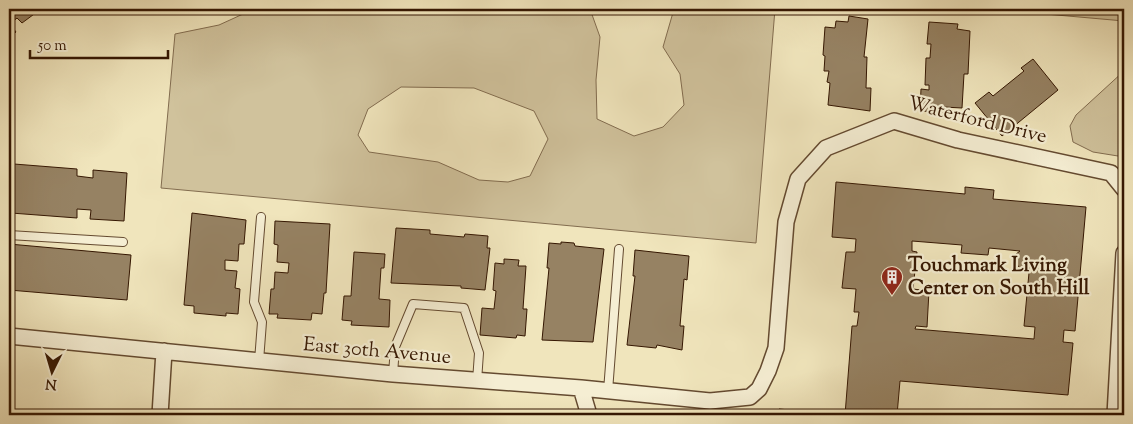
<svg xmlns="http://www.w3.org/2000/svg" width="1133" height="424" viewBox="0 0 1133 424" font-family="'Sorts Mill Goudy',serif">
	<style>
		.green { fill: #d0c29c; stroke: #826c4f; fill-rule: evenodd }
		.building { fill: #968263; stroke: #351702; fill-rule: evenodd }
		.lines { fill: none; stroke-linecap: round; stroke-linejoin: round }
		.service-casing { stroke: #644a30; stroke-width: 10 }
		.minor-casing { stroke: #644a30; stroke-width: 18 }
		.service { stroke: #f5eed3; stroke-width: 8 }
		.minor { stroke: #f5eed3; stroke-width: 15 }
		.labels { text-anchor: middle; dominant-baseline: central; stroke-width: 4.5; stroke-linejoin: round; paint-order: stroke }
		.street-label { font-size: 20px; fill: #351702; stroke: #f5eed3 }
		.poi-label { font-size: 20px; font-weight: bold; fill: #351702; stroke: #f5eed3; text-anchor: start }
	</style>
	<rect width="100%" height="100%" fill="#f0e5bc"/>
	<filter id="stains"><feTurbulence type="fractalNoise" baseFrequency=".004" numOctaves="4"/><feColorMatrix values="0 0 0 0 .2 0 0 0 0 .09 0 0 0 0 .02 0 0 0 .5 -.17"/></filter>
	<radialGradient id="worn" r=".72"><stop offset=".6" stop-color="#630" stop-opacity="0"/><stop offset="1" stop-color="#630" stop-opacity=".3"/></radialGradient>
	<path class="green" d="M254,9H590L600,37L596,80L597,119L634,136L663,127L684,105L680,74L663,47L674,9H775L756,243L161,188L175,34L219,25ZM401,87L474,88L534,111L548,139L530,176L508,182L479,180L438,162L369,152L358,135L368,109Z
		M989,9H1124V21Z
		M1124,71V150L1118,156L1093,152L1073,142L1070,126L1076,115Z"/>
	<path class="building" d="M9,9H41L22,23L17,18L10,24L16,32L9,38Z
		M849,16L868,19L864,57H867L866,88H871L870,111L828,105L830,83L827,82L829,71H824L825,56L823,55L825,27L835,28L836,21L848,22Z
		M929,22L958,24L957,29L970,31L968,74H964L962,108L944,107V112L920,111L921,89L929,90V85H925L926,58H930L931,44H927Z
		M1033,59L1058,90L1002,136L975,103L989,92L993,96L1024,71L1021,68Z
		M14,164L77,169V176L93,178V170L127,173L124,221L90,219L91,210L77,209V218L11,213L9,170H14Z
		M836,182L965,194V187L994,190L993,199L1086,207L1075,331L1064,330L1063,342L1073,343L1068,395L900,381L897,415H778L779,409L845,415L852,326H857L859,312H854L856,289L842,288L846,252H855L856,239L832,237ZM912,241L962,245L961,253L988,255L989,248L1020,251L1011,258L1020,268L1030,262L1024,326L1035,327L1034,339L915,329L916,326L927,327L929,291L913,289L917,252L912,251Z
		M192,213L246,220L244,244H239L238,261L225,260V270L237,271L235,288L240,289L238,314L226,313V316L194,313V306L184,305Z
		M275,221L330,224L326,293H324L322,314L312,313L311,320L277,318L278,314H269L271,289H274L275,272L288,273L289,263L277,262L278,245L274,244Z
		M396,228L430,230V234L464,237L465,234L488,236L487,248H490L485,290L461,288V286L391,283Z
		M561,242L574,243L575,246L604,249L593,342L542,340L549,268H547L549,243L561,244Z
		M9,244L131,255L127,300L9,290Z
		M635,250L689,256L687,280L684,279L680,326H684L682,350L657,345L656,348L627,345L635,276H633Z
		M354,252L385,254L384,268H381L379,299L390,300L389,327L351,325L352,321L342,320L344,296H351Z
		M504,259L519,260L518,266H526L523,309H527L525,336L517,335L516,338L480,335L482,308L494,309L496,291L493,290L495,263L504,264Z
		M362,411L363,415H348Z"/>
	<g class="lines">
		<g class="service-casing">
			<path id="service" d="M9,235L123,242
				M259,361L262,322L254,302L261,217
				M393,374L395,347L413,304L464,308L479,353L477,381
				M608,391L619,249"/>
		</g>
		<g class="minor-casing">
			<path id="minor" d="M9,336L393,374L581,388L710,401L750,397L759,389L768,371L776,348L786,222L798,179L826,148L894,121L958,140L1111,173L1124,189
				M581,388L589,415
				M160,415L164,351
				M1115,415L1124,253"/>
		</g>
		<use href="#service" class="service"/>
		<use href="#minor" class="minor"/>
	</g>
	<defs>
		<g id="building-pin" transform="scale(1.125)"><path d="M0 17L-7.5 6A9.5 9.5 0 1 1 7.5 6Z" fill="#8f2418" stroke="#f5eed3"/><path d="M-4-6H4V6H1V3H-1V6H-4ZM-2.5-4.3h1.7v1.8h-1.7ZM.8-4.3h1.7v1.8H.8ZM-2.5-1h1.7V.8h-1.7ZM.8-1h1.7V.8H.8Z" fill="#fff"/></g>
	</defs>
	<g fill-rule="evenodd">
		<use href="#building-pin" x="892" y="277"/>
	</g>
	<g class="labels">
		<g class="street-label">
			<text transform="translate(977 121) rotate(14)">Waterford Drive</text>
			<text transform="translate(377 352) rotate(5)">East 30th Avenue</text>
		</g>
		<g class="poi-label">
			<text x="908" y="266">Touchmark Living<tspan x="908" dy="23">Center on South Hill</tspan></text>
		</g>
	</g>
	<rect width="1133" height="424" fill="none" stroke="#f0e5bc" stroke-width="30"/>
	<rect x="10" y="10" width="1113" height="404" fill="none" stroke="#351702" stroke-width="2.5"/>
	<rect x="15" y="15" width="1103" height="394" fill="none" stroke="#351702"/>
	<g transform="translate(52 372) rotate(185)" stroke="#f5eed3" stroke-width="4" paint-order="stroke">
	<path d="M0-4L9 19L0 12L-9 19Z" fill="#351702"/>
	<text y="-8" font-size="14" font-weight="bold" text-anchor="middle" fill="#351702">N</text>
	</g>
	<path d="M30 50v8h138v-8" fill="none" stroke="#351702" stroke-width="2.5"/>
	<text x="38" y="50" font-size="15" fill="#351702" stroke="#f5eed3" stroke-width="4" paint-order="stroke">50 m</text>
	<rect width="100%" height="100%" filter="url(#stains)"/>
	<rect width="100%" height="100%" fill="url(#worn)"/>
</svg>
